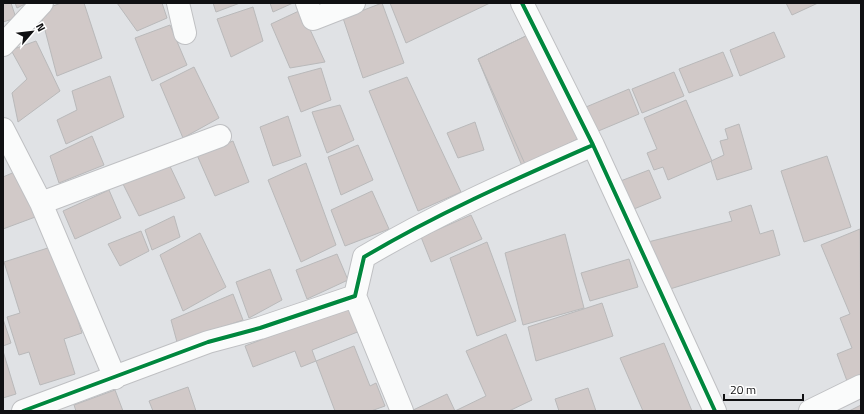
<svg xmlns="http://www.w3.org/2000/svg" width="864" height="414" viewBox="0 0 864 414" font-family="'Titillium Web',sans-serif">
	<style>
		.building { fill: #d1c9c8; stroke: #b9b9ba }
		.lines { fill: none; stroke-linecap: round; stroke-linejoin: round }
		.street-casing { stroke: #bfc0c3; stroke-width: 24 }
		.street { stroke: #fafbfb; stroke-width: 22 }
		.cycleway-casing { stroke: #fff; stroke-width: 6 }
		.cycleway { stroke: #00873e; stroke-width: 4 }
	</style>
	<rect width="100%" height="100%" fill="#e0e2e5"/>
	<path class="building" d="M3,3H11L16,18L3,22Z
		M15,3H27L17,8Z
		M61,3H84L102,58L57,76L40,11Z
		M117,3H162L167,18L137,31Z
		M213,3H240L216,12Z
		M270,3H293L273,12Z
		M382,3L404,63L363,78L343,18Z
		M390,3H490L406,43Z
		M786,3H818L792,15Z
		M253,7L263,41L231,57L217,19Z
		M301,10L325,62L290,68L271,24Z
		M170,25L187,65L152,81L135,38Z
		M774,32L785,57L740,76L730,50Z
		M528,35L578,139L525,164L478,59Z
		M528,35L578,139L522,166L478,59Z
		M36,41L60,91L18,122L12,93L27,79L11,50Z
		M723,52L733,76L689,93L679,69Z
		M194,67L219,118L183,138L160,84Z
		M321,68L331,100L301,112L288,77Z
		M674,72L684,96L642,113L632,89Z
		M110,76L124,117L66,144L57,120L77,110L72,91Z
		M407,77L461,192L418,211L369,91Z
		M629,89L639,114L596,132L586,107Z
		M686,100L712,161L668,180L663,167L654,170L647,153L657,149L644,118Z
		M340,105L354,140L327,153L312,112Z
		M288,116L301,156L273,166L260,127Z
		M475,122L484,150L458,158L447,133Z
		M739,124L752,169L717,180L711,161L724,155L720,141L728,139L725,129Z
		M92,136L104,165L59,183L50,156Z
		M233,141L249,182L215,196L197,155Z
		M358,145L373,180L341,195L328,157Z
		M827,156L851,227L804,242L781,171Z
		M168,162L185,198L139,216L122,182Z
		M306,163L336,245L301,262L268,180Z
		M649,170L661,198L629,211L618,182Z
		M17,171L38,216L3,229V177Z
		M109,190L121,218L75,239L63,211Z
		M372,191L389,229L345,246L331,210Z
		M751,205L760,234L773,230L780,255L670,289L644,243L732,221L729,212Z
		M471,215L482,239L431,262L421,237Z
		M174,216L180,237L152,250L145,230Z
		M860,229L861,375L847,381L837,354L852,348L840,318L850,314L821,245Z
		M141,231L149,251L120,266L108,244Z
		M200,233L226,287L183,311L160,255Z
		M565,234L584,308L523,325L505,253Z
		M487,242L516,321L477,336L450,258Z
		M54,246L82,333L64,339L75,374L40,385L29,352L19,355L7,317L20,313L4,262Z
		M337,254L348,280L307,299L296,270Z
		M629,259L638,287L590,301L581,273Z
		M270,269L282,300L249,318L236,282Z
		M233,294L243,320L177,342L171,320Z
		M602,303L613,336L536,361L528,327Z
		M350,306L360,331L312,350L316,361L301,367L295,351L253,367L245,346Z
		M3,319L11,343L3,346Z
		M506,334L532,400L509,411H411L447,394L455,411L486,396L466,351Z
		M664,343L692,411H643L620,358Z
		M354,346L370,386L376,383L385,406L371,411H335L316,361Z
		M3,351L16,394L3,398Z
		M188,387L196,411H153L149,401Z
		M588,388L596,411H559L555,399Z
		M115,390L123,411H76L74,405Z
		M861,405V411H849Z"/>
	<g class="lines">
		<g class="street-casing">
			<path id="street" d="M178,3L185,33
				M307,3L313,19L354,3
				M522,3L593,145L715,411
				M3,45L42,3
				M3,129L41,203L115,378
				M41,203L220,136
				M355,296L402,411
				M23,411L208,342L260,328L355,296L364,257C438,213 516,179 593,145
				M810,411L861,386"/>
		</g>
		<use href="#street" class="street"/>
		<g class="cycleway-casing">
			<path id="cycleway" d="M522,3L593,145L715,411
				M23,411L208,342L260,328L355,296L364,257C438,213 516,179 593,145"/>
		</g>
		<use href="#cycleway" class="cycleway"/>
	</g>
	<rect width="864" height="414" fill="none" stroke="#101012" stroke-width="8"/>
	<g transform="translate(32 32) rotate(62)" stroke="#ffffff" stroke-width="3" paint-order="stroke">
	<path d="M0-3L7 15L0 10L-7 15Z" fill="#101012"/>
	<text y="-6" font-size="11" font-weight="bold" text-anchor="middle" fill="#101012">N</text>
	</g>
	<path d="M724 394v6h79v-6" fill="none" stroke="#101012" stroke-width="2"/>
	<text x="730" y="394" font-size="12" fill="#101012" stroke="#ffffff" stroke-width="3" paint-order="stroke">20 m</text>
</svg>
